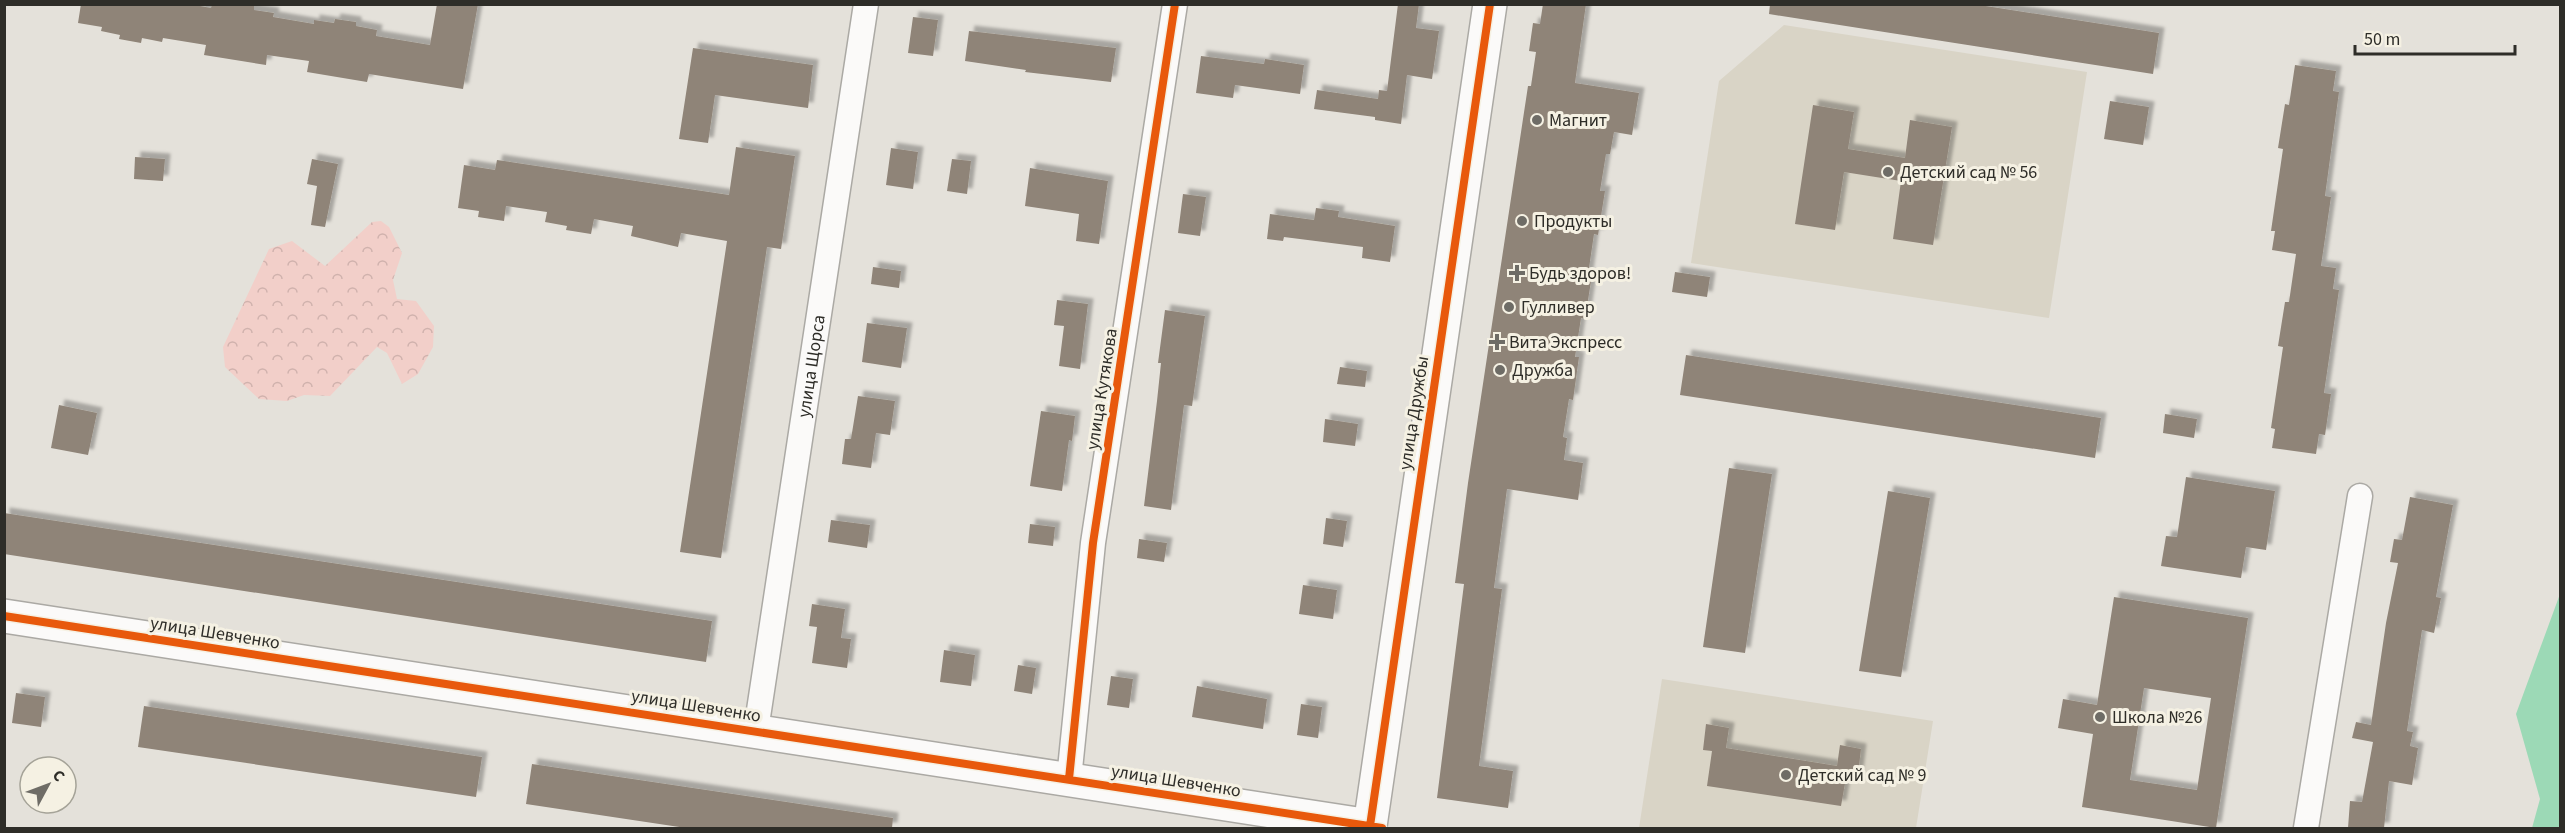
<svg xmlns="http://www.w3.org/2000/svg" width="2565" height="833" viewBox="0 0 2565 833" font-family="'Source Sans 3',sans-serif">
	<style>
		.built { fill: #d9d4c6 }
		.forest { fill: url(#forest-crowns) }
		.water { fill: #9cd9b6 }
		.building { fill: #8f8478; fill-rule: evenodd; filter: url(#shadow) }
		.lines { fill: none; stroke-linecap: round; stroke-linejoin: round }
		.street-casing { stroke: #aba9a4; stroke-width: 27 }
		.secondary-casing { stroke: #aba9a4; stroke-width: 36 }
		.street { stroke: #fbfaf9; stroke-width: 24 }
		.secondary { stroke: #fbfaf9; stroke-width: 33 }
		.cycleway-casing { stroke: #f5f1e3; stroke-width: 11 }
		.cycleway { stroke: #e8590c; stroke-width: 8 }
		.poi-dot { fill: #6e6c66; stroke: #f5f1e3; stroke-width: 2 }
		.labels { text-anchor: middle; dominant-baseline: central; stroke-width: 6; stroke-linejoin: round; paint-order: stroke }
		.poi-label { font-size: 18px; fill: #2e2d28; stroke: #f5f1e3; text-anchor: start }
		.street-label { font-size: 18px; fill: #2e2d28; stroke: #f5f1e3 }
	</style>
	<defs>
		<pattern id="forest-crowns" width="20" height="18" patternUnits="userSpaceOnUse" patternTransform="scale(1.5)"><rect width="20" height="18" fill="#f2cfc9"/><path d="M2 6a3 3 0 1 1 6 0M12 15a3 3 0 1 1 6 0" fill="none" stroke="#d0b2ad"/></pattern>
		<filter id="shadow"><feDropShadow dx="5.5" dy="-5.5" stdDeviation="1.5" flood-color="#0004"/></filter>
	</defs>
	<rect width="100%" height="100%" fill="#e4e1da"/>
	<path class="built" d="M1784,25L2087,72L2049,318L1691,263L1719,81Z
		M1662,679L1933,721L1916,828H1639Z"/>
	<path class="forest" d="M381,221L389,227L402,253L393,280L397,299L416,301L434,326L433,347L418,374L402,384L387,353L377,347L330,396L304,395L287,401L259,399L225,367L223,347L269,249L292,241L325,266L372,222Z"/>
	<path class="water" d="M2560,594V828H2532L2540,799L2516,714Z"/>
	<path class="building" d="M81,4H189L211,8L212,4H254V10L274,13L273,17L314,24V20L334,23L335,19L356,22V26L377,30L376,36L430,45L437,4H478L463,89L369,74L367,82L307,72L309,61L267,55L266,65L204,55L206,45L163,38L162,42L142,38L141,43L119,39L120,35L101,31L102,27L78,23Z
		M1398,4H1419L1416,28L1439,31L1432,79L1407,75L1401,124L1375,120V117L1314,109L1317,90L1378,99L1379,90L1387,91Z
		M1543,4H1586L1575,83L1639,93L1632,135L1614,132L1610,154H1606L1600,191H1605L1598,235L1594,234L1588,275H1592L1585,319L1581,318L1575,357H1579L1573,400L1569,399L1563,437L1567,438L1564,460L1583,463L1578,500L1507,489L1494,588L1502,589L1479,766L1513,771L1508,808L1437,798L1464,584L1455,583L1468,483L1528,86H1531L1536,52L1529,51L1533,23L1540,24Z
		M1770,4H1973L2159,33L2153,74L1769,14Z
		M913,17L938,20L933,56L908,53Z
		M969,31L1116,48L1111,82L1025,72L1026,70L965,61Z
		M693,48L813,65L808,108L715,95L708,143L679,139Z
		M1201,56L1264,64L1265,59L1304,65L1300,94L1235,85L1233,98L1196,93Z
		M2295,65L2336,71L2333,91L2339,92L2325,196L2331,197L2321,266L2336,268L2333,289L2339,290L2324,393L2331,394L2325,435L2319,434L2316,454L2272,448L2275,429L2271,428L2283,347L2278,346L2285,302H2289L2296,254L2272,250L2275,231H2271L2283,149L2278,148L2285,104L2289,105Z
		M2110,101L2149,107L2143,145L2104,139Z
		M1813,105L1854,112L1848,149L1905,158L1910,120L1952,127L1933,245L1893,239L1901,181L1844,172L1835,230L1795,224Z
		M736,147L795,156L781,249L767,247L721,558L680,552L727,241L681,233L678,247L631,236L633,226L594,219L591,234L566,230L567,226L545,222L547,212L506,206L504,221L478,217L479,211L458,208L464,165L495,170L497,160L729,195Z
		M891,148L918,152L913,189L886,185Z
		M135,157L165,159L163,181L134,179Z
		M312,159L338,164L325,227L311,225L317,186L307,184Z
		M952,159L971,161L967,194L947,191Z
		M1030,168L1108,181L1099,244L1076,241L1079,214L1025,206Z
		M1183,194L1206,197L1200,236L1178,233Z
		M1316,208L1339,211L1338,217L1395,226L1390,262L1362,258L1363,247L1284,237L1283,241L1267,239L1270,214L1314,220Z
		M873,267L901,271L899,288L871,284Z
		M1675,272L1710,277L1707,297L1672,292Z
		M1057,300L1088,304L1080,369L1059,366L1064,326L1054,325Z
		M1165,310L1205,316L1192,406L1184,405L1171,510L1144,506L1157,401L1161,363H1158Z
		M867,323L907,328L901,368L862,362Z
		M1686,355L2101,418L2095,458L1680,395Z
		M1340,367L1367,371L1365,387L1337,384Z
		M858,396L895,401L890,435L876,433L871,468L842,464L845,439H851Z
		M59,405L97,413L88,455L51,448Z
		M1041,411L1075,416L1072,441L1069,440L1062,491L1030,486Z
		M2165,414L2197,419L2194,438L2163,433Z
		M1325,419L1358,424L1355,446L1323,442Z
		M1729,468L1772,474L1745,653L1703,647Z
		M2186,477L2275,491L2266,550L2246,547L2241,578L2161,566L2166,536L2177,537Z
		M1888,491L1930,498L1901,677L1859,671Z
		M2410,497L2453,505L2436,597L2441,598L2434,633L2422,630L2407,731L2413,732L2410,746L2418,748L2412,785L2389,781L2384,828H2348L2350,801L2362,802L2373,742L2352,738L2356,722L2371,725L2386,623L2398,563L2390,562L2394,539L2402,540Z
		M4,513L712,621L706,662L4,554Z
		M1326,518L1347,521L1343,547L1323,544Z
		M831,520L870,525L867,548L828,542Z
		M1030,524L1055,527L1053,546L1028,543Z
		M1139,539L1167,543L1164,562L1137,558Z
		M1303,585L1337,590L1333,619L1299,614Z
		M2114,597L2248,618L2216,828L2082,807L2093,734L2058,728L2063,699L2097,705ZM2144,688L2211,698L2197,790L2130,780Z
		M812,604L845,609L841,638L851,639L847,668L812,663L817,627L809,626Z
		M944,650L975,655L971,686L940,682Z
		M1018,665L1036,668L1032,694L1014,691Z
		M1111,676L1133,679L1129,708L1107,705Z
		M1197,686L1267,699L1263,729L1192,717Z
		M16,693L45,697L41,727L12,723Z
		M1301,704L1322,707L1318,738L1297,735Z
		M144,706L482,757L476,797L138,747Z
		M1706,724L1729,728L1726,748L1837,766L1840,745L1861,749L1858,774L1847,772L1841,806L1707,786L1712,751L1703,750Z
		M532,764L893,818L892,828H686L526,804Z"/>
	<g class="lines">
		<g class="street-casing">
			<g id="street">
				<path id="s1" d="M756,730L866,4"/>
				<path d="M1069,779L1093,543L1175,4"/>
				<path d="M2306,828L2360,496"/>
			</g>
		</g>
		<g class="secondary-casing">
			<path id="secondary" d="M4,616L1370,826L1490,4"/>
		</g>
		<use href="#street" class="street"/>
		<use href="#secondary" class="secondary"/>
		<g class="cycleway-casing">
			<path id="cycleway" d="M4,616L1382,828
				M1069,779L1093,543L1175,4
				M1370,826L1490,4"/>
		</g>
		<use href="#cycleway" class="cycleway"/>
	</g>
	<g class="poi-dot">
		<circle cx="1537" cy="120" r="6"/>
		<circle cx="1888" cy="172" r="6"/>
		<circle cx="1522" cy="221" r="6"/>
		<path d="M1514 264h6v6h6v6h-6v6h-6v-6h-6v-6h6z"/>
		<circle cx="1509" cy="307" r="6"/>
		<path d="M1494 333h6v6h6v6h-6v6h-6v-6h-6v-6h6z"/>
		<circle cx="1500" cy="370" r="6"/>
		<circle cx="2100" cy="717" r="6"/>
		<circle cx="1786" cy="775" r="6"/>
	</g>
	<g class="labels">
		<g class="poi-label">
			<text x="1549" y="120">Магнит</text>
			<text x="1900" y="172">Детский сад № 56</text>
			<text x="1534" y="221">Продукты</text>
			<text x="1529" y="273">Будь здоров!</text>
			<text x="1521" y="307">Гулливер</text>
			<text x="1509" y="342">Вита Экспресс</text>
			<text x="1512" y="370">Дружба</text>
			<text x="2112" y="717">Школа №26</text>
			<text x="1798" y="775">Детский сад № 9</text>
		</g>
		<g class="street-label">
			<text stroke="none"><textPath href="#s1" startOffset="368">улица Щорса</textPath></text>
			<text transform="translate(1102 389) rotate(-81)">улица Кутякова</text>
			<text transform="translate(1414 413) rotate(-81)">улица Дружбы</text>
			<text transform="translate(215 633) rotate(9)">улица Шевченко</text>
			<text transform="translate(696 706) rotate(9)">улица Шевченко</text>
			<text transform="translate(1176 781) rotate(9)">улица Шевченко</text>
		</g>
	</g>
	<rect width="2565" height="833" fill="none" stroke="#2e2d28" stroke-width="12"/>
	<g transform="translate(48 785) rotate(49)"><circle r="28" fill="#f5f1e3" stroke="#a5a398" stroke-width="1.5"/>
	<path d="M0-4.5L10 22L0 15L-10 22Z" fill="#6e6c66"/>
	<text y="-9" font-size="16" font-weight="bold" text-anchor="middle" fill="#2e2d28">С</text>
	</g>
	<path d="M2355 45v9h160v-9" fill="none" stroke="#2e2d28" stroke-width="3"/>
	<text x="2364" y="45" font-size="18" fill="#2e2d28" stroke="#f5f1e3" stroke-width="4.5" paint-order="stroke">50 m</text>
</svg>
